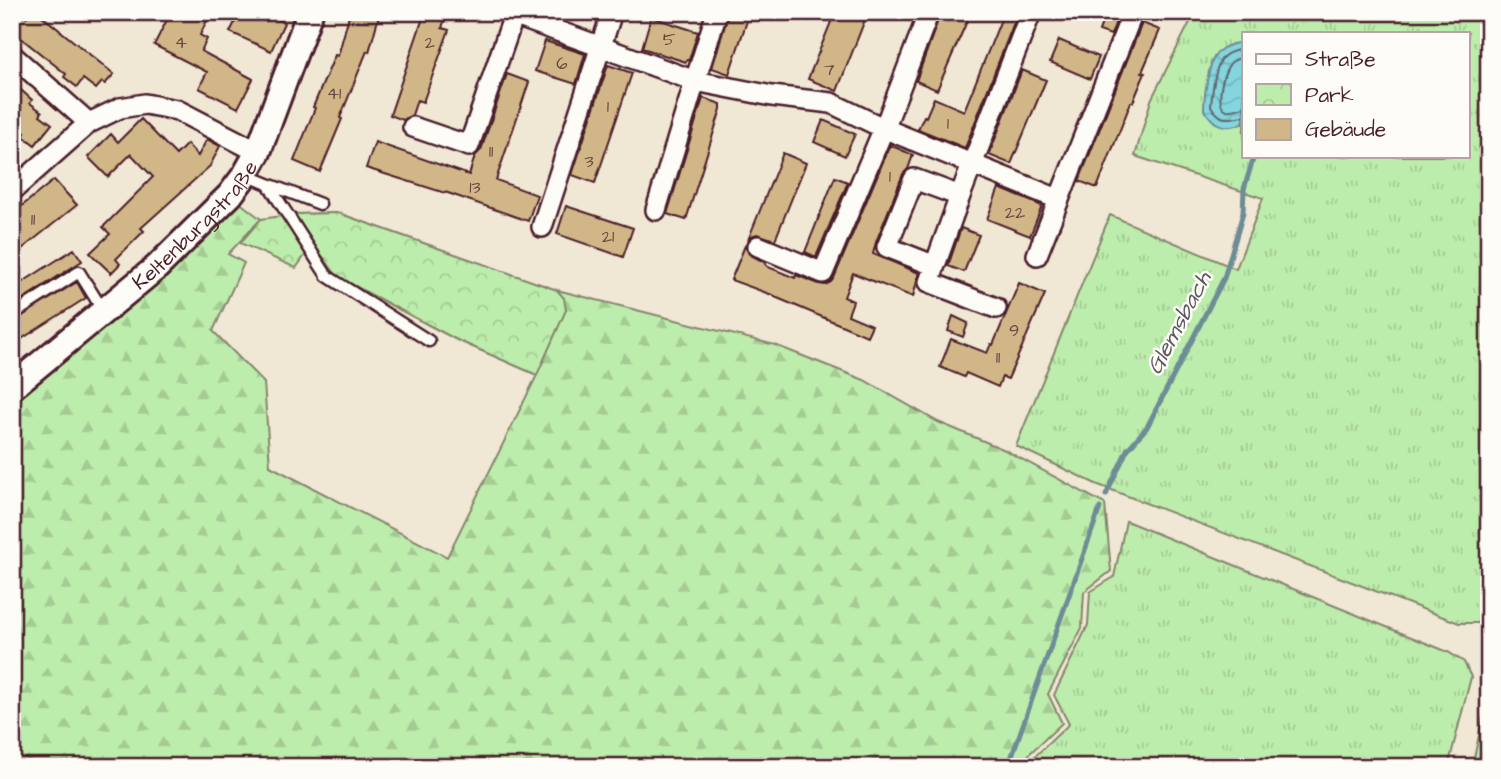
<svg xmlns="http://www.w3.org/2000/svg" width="1501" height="779" viewBox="0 0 1501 779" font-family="'Architects Daughter',sans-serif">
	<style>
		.grass { fill: url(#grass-tufts); stroke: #84866c; stroke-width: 2; fill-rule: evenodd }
		.forest { fill: url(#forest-firs); stroke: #84866c; stroke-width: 2 }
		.park { fill: url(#park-crowns); stroke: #84866c; stroke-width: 2 }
		.water { fill: url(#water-waves); stroke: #6d8c96; stroke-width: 2 }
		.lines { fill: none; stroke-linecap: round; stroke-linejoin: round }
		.shore { stroke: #616872; stroke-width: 2 }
		.stream { stroke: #6d8c96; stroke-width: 5 }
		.building { fill: #d1b787; stroke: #4a1f2b; stroke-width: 2 }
		.service-casing { stroke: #4a1f2b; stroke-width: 15 }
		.minor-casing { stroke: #4a1f2b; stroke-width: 24 }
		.tertiary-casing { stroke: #4a1f2b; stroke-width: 30 }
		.service { stroke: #fdfcf7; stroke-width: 10 }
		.minor { stroke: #fdfcf7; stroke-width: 19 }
		.tertiary { stroke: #fdfcf7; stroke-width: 24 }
		.labels { text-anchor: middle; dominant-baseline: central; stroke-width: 5; stroke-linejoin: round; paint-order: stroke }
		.number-label { font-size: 18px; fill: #6c4542 }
		.street-label { font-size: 21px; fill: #4a1f2b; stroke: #fdfcf7 }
		.water-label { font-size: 23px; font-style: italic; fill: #5b5660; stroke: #fdfcf7 }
	</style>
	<defs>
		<pattern id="grass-tufts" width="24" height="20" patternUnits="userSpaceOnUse" patternTransform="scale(1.75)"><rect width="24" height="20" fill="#bdedac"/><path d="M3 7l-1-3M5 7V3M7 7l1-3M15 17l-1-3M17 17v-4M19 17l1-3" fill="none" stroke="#a4cb94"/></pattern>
		<pattern id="forest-firs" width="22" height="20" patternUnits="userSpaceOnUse" patternTransform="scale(1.75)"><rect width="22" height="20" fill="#bdedac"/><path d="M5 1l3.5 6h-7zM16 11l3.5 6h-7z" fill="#a4cb94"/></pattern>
		<pattern id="park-crowns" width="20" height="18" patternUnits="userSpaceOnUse" patternTransform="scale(1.75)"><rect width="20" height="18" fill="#bdedac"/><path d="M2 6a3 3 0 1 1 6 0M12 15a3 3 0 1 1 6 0" fill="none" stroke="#a4cb94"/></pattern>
		<pattern id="water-waves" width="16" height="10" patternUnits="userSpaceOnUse" patternTransform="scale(1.75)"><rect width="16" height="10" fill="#84d5dd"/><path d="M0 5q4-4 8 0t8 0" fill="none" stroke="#74b6be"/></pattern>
	</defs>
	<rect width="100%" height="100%" fill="#f0e7d5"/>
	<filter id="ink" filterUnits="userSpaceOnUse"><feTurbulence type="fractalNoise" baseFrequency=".0143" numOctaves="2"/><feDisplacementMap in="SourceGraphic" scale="14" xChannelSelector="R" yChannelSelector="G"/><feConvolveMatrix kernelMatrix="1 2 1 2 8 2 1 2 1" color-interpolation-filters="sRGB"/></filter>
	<g filter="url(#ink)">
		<path class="grass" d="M1195,12H1489V576L1478,623H1459L1096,484L1016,446L1110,215L1236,269L1263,198L1135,156L1151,100ZM1244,33H1468V156H1244Z
			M1126,521L1448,652L1464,662L1471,677L1448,767H1029L1032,759L1069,724L1054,695L1088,625L1090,592L1114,577Z"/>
		<path class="forest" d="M230,195L261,219L228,254L244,263L213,331L264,383L270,466L447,557L537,375L457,340L338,277L296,214L338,213L557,290L775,345L864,380L938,422L1005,450L1105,504L1111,571L1084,592L1082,628L1048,694L1062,723L1029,754L1024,767H12V387Z
			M1489,690V767H1472Z"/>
		<path class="park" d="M338,213L557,290L564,298L566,310L537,375L457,340L338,277L313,244L296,268L240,243L261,219L296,214Z"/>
		<path class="water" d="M1244,42V121C1237,127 1225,128 1216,123C1212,121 1208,114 1204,110C1204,97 1208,63 1217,53C1223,46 1235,43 1244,42Z"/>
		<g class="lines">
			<path class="shore" d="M1244,49C1237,50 1228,52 1223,57C1215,66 1212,94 1211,106C1222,123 1227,118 1244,116
				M1244,58C1239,58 1232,60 1229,65C1223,73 1214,106 1227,110C1232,111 1239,108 1244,107"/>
			<path class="stream" d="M1106,495L1127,450L1147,427L1224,278L1243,213L1244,189L1254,156
				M1008,767L1100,508"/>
		</g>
		<path class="building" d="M12,12H20L26,17L30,12H37L114,74L105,84L102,82L96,89L83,79L77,87L64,77L66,74L12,31Z
			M171,12H211L200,35L207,39L201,51L253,79L238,108L199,88L207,72L154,45Z
			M240,12H263L284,23L271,51L230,32Z
			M350,12H380L369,52L367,51L340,118L342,119L320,172L294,161L315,108L313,107L335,55L338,56Z
			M425,12H447L442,28L449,30L423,102L417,100L412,115L403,120L390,115Z
			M729,12H750L729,74L712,68Z
			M835,12H868L837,91L808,79Z
			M941,12H971L937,90L916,81Z
			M1004,12H1018L965,148L918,129L924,116L926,117L934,98L964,111Z
			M1106,12L1119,13L1111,35L1099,31Z
			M651,17L698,32L689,60H687L686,62L642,48Z
			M1142,23L1160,30L1142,72L1145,73L1133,102H1131L1097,188L1079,181Z
			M1059,40L1099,57L1090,79L1050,62Z
			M545,41L585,54L576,84L535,71Z
			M608,65L632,73L595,183L572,175Z
			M1022,70L1046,80L1011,164L989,155Z
			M507,74L529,82L496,180L537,195L528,221L445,192V193L366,168L375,142L469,175L475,156L481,150Z
			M21,90L32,100L30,103L42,112L40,115L52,124L35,145L23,136L25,133L12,123V101Z
			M703,98L721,104V109L686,220L667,214Z
			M141,119L176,155L187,144L198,156L207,139L220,146L210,166L141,228L144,231L116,259L120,264L111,273L90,253L110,234L103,227L153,177L131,154L108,177L88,157L111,134L118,142Z
			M823,120L855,134L845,156L814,142Z
			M890,145L913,155L908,169L903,174L876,242L873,254L919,273L913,297L853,273L844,297L853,301L848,315L872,325L867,336L775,297V296L731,280L746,243V248L749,254L766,263L765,264L768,267L795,278L796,275L819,284L825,285L831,282L834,278Z
			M783,153L806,163L775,240L757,234L751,236L748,240Z
			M835,177L848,182L816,257L805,252Z
			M54,180L77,205L12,257V214Z
			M999,188L1042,206L1030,236L987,219Z
			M566,206L633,228L623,257L557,234Z
			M961,228L979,235L964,272L948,266Z
			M74,249L82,261L12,306V289Z
			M77,282L86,298L12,345V322Z
			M1019,283L1045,294L1008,379L1002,377L998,387L966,373L964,377L940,367L951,339L987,353L991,344L993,345Z
			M953,316L968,323L963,337L948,331Z"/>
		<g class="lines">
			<g class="service-casing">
				<path id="service" d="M246,175L268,184L327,276L429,341
					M268,184L320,204
					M12,315L79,272L104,312"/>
			</g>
			<g class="minor-casing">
				<path id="minor" d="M505,12L695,81L772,96L831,103L883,128L1058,199
					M12,55L89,123
					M413,127L469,146L515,12
					M12,191L89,123L120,108L145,104L177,110L258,152
					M656,210L695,81L717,12
					M542,227L612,12
					M758,246L823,273L889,116L929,12
					M1037,255L1133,12
					M933,265L887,247L914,179L960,196
					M996,308L929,282L960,196L1031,12"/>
			</g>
			<g class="tertiary-casing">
				<g id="tertiary">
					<path id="s1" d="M12,387L157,267L230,195L245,175L258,152L310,12"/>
				</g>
			</g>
			<use href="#service" class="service"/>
			<use href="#minor" class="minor"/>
			<use href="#tertiary" class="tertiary"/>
		</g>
	</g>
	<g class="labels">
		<g class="number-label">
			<text x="669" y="39">5</text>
			<text x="181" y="42">4</text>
			<text x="430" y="42">2</text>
			<text x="562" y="63">6</text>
			<text x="829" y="69">7</text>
			<text x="334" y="93">41</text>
			<text x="608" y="106">1</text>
			<text x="948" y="123">1</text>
			<text x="491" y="151">11</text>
			<text x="589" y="161">3</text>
			<text x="890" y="176">1</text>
			<text x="475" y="187">13</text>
			<text x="1015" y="212">22</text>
			<text x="33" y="219">11</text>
			<text x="608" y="236">21</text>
			<text x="1014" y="330">9</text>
			<text x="998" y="357">11</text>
		</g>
		<g class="street-label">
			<text stroke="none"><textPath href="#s1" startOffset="245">Keltenburgstraße</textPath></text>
		</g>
		<g class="water-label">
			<text transform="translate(1179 323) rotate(-62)">Glemsbach</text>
		</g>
	</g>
	<rect width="1501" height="779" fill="none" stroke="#fdfcf7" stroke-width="42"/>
	<rect x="21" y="21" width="1459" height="737" fill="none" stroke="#4a1f2b" stroke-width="2.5" filter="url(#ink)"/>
	<rect x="1242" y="32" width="228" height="126" fill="#fdfcf7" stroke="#b5a4a5" stroke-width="2"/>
	<rect x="1256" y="54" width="35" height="10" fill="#fdfcf7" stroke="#b5a4a5" stroke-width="2"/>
	<text x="1305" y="66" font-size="21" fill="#4a1f2b">Straße</text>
	<rect x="1256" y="84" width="35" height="21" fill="url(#park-crowns)" stroke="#b5a4a5" stroke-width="2"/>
	<text x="1305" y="102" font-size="21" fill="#4a1f2b">Park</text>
	<rect x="1256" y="119" width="35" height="21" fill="#d1b787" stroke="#b5a4a5" stroke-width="2"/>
	<text x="1305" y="136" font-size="21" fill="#4a1f2b">Gebäude</text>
</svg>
